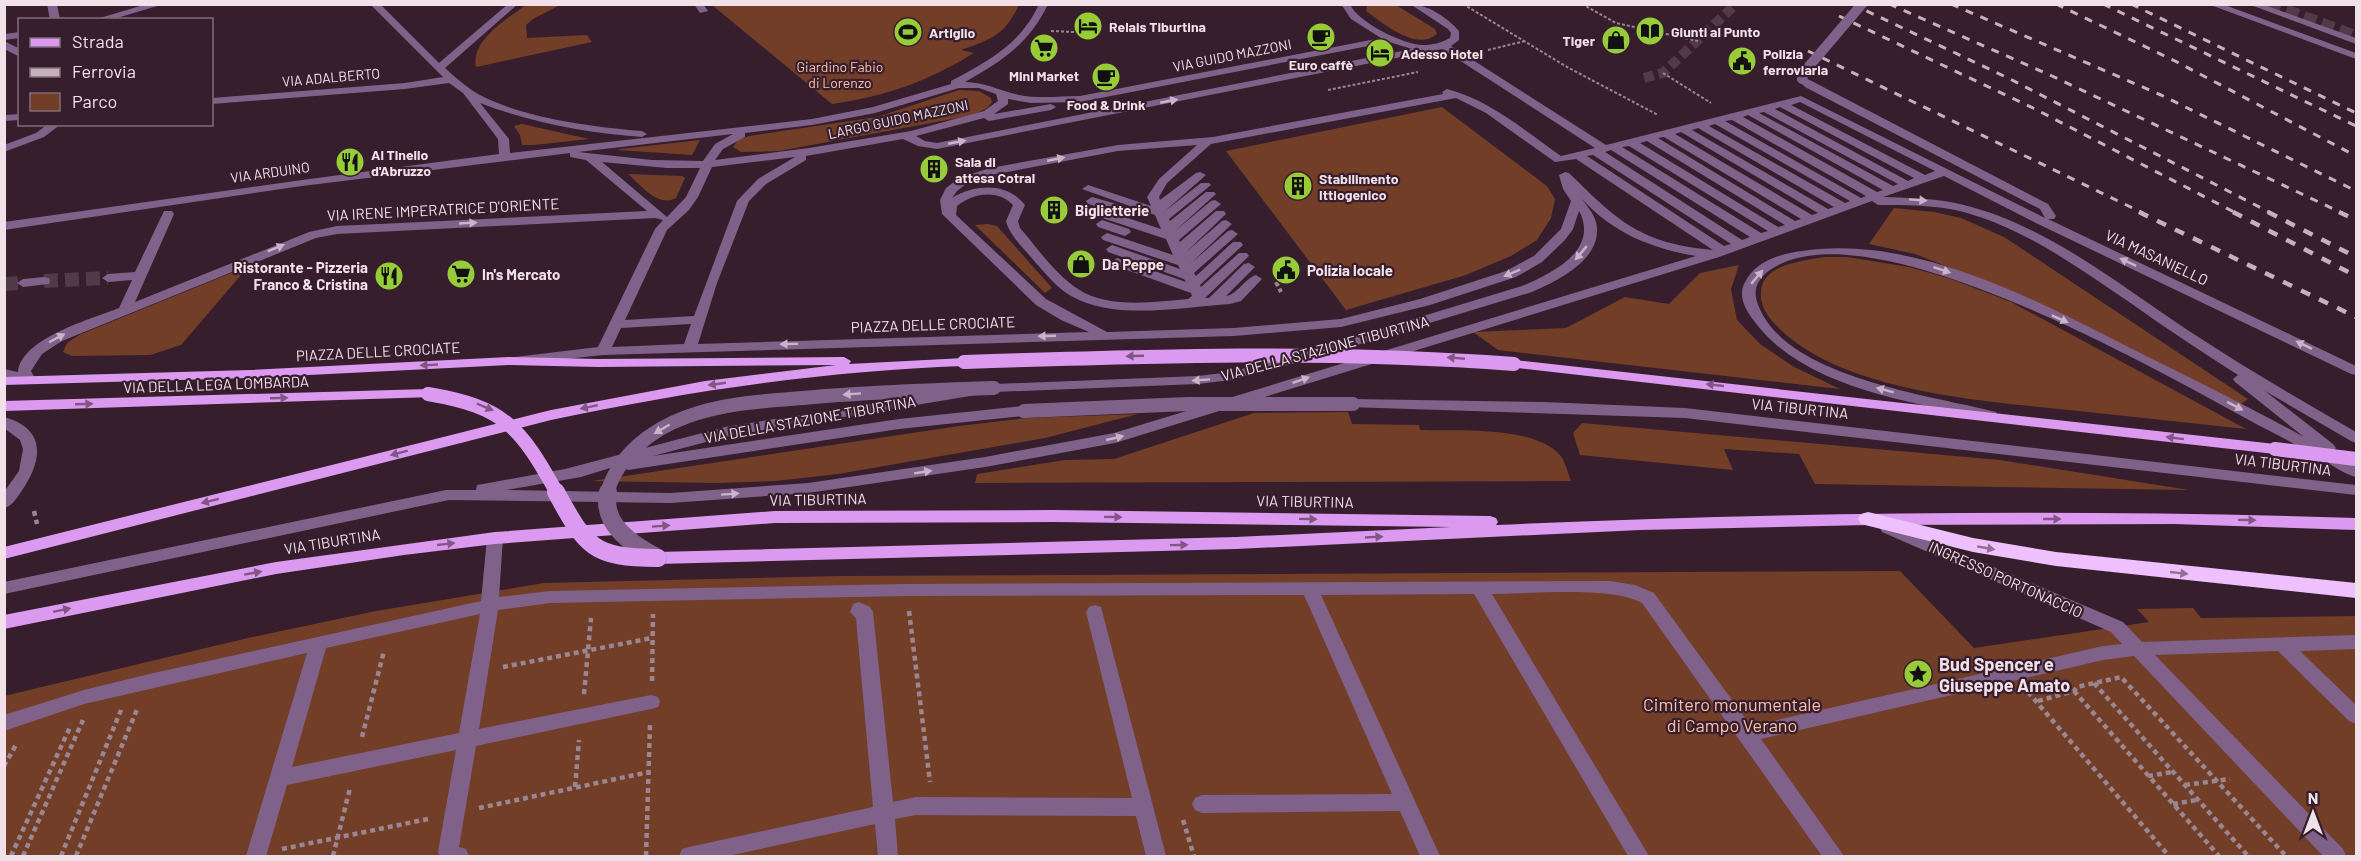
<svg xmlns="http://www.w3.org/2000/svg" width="2361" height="861" viewBox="0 0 2361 861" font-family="Barlow,sans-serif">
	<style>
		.green { fill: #733e28 }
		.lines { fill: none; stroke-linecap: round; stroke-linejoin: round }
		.minor-tunnel-far1 { stroke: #523b48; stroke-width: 10; stroke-dasharray: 10 5; stroke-linecap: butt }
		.minor-tunnel { stroke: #523b48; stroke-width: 14; stroke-dasharray: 14 7; stroke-linecap: butt }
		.highway-tunnel { stroke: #523b48; stroke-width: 13; stroke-dasharray: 13 6; stroke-linecap: butt }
		.path-far2 { stroke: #9a8691; stroke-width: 2; stroke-dasharray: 3 2; stroke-linecap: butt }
		.path-far1 { stroke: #9a8691; stroke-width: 4; stroke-dasharray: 4.5 3; stroke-linecap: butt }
		.path { stroke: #9a8691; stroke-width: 4.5; stroke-dasharray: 5 4; stroke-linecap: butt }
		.minor { fill: #80618a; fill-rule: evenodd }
		.major { fill: #db9af0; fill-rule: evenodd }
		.highway { fill: #eec0fd; fill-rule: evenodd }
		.rail-far1 { stroke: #c4b1ba; stroke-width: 3; stroke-dasharray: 8 8; stroke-linecap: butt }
		.rail { stroke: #c4b1ba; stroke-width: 4.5; stroke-dasharray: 10 10; stroke-linecap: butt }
		.minor-bridge-far2 { stroke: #80618a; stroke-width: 10 }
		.minor-bridge-far1 { stroke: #80618a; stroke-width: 14 }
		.minor-bridge { stroke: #80618a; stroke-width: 18 }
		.major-bridge-far1 { stroke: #db9af0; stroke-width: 14 }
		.major-bridge { stroke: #db9af0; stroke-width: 18 }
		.oneway { fill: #cab4c8 }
		.oneway2 { fill: #805684 }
		.oneway3 { fill: #926f94 }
		.labels { text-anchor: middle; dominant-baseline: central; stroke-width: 4.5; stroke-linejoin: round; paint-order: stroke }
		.far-poi-label { font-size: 14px; font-weight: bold; fill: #f2e1e9; stroke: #361e2c; text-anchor: start }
		.far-street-label { font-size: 14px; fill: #f2e1e9; stroke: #361e2c }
		.far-park-label { font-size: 14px; fill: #ffc1a9; stroke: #361e2c }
		.street-label { font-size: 15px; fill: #f2e1e9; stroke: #361e2c }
		.poi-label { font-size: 15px; font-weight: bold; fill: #f2e1e9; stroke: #361e2c; text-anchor: start }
		.near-poi-label { font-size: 18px; font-weight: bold; fill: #f2e1e9; stroke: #361e2c; text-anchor: start }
		.near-park-label { font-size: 18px; fill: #ffc1a9; stroke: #361e2c }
	</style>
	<rect width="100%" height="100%" fill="#361e2c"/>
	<path class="green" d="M526,5H560L533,19L526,25L527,38L587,35L592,42L476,67C470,41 508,18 526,5Z
		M712,5H1019C1004,36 992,39 961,50L974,53C927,82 886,96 832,104Z
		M1367,5H1396L1435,29L1437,34C1416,52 1383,23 1366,11Z
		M959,90L979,91L991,98L992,102L987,108L974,115L779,151L741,152L733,147L738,140L749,136L877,117Z
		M1442,107L1547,186L1555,199L1551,218L1537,240L1511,256L1466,275L1346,310L1226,151Z
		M522,124L589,139L534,145H522L520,135L514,126Z
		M700,140L692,155L618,150L620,149Z
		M628,174L682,176L685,178L676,198C658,208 641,185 628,174Z
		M1894,208L1934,212L1961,218L2004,237L2248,399L2241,404L1992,284L1915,254L1869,244Z
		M988,224L997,226L1052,288L1045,293L975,225Z
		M1824,257H1847L1909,267L1951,279L2011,302L2246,429C2196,424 2147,418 2097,413C2004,402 1851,397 1781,330C1770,320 1759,307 1761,291C1763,264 1803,261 1824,257Z
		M1739,265L1731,289L1737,320L1760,344L1794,367L1840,389L1498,350L1473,332L1566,328L1625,297L1669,304L1700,273Z
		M236,271L241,272V275L181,345L150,355L72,356L63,352L67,343L79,335Z
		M1348,412L1352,424L1419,425L1420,430C1456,431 1529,426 1557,452C1565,459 1567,471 1571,481L975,483L977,474L1065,460L1114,459L1254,413Z
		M1138,414L1045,438L838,474L776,481L717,483L592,481L959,426L1027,418Z
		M1582,423L2000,460L2189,490L1815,484L1799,454L1724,449L1733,470L1580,455L1573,433Z
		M1900,571L1974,648L2149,622L2137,609L2193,608L2201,618L2356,616V856H5L4,696L248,638L376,611L544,583L840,576Z"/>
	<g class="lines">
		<path class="minor-tunnel-far1" d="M1644,78L1663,73L1736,4"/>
		<path class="minor-tunnel" d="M44,281L108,278
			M4,284L23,283"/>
		<path class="highway-tunnel" d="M2268,4L2356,37"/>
		<path class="path-far2" d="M1463,4L1567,67L1658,115
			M1582,4L1616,23L1698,41
			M1051,31L1095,33L1097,30
			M1488,50L1525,41
			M1663,73L1711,103
			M1328,90L1418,72"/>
		<path class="path-far1" d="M1276,282L1281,292"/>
		<path class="path" d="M34,511L37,524
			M909,611L930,782
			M503,667L652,638
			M652,681L653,614
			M2094,683L2248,856
			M2074,691L2219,856
			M2028,692L2169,856
			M584,694L591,618
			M2038,701L2074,691L2077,687L2121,677L2286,856
			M362,737L384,651
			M4,766L17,743
			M2148,776L2172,772
			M2185,785L2230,779
			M575,787L579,740
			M2173,804L2197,800
			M479,808L649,772
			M1183,820L1194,856
			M282,849L428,819
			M11,856L71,725
			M23,856L83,720
			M61,856L121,710
			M76,856L138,707
			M333,856L350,788
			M646,856L650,725"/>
		<path class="minor" d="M47,4H57L60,20H50Z
			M147,4H164L110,20H93Z
			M370,4H380L439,63L508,4H518L445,68C455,77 466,87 478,94C522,118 592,127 642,131L647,134L642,137C587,133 532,123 480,103L509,139L510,153L812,119L873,107L951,84V81C988,61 1021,44 1039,4H1048C1030,43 1001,62 965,82C985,82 1000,91 1019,95C1039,99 1060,96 1080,96L1381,38L1351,19L1341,4H1350C1357,22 1404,45 1423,45C1433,45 1440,43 1450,38L1451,33L1448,29L1410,4C1427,4 1448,18 1459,31V40L1451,46L1606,145L1801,96L2045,218L2040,209L1805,87L1797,79L1802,76L2048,204L2056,216L2054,219H2048L2356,366V375L2351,374L2038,224L1944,176L1883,197C1911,198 1938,198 1964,205C2048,226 2118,284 2189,331C2244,367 2300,400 2356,432V443L2351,441L2265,391L2333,444L2336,448L2332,452L2356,466V477C2345,474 2333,466 2323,460C2303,449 2284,438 2264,428C2169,377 1868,201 1770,270C1756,280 1752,292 1759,307C1788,378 1931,395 1996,412L1998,415L1996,418L1991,420C1914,402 1804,389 1754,321C1746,311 1738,297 1744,284C1755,261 1779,254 1802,251C1915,234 2038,301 2136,351C2193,379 2249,407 2304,437L2235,382L2233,379L2238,375C2202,352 2167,329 2132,304C2079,268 2023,227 1960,211C1933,205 1906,205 1878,205L1872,201L1719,257L1115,443L985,467L808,493L671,503L449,500L4,594V582L446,490H476L477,485L483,484L565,469L725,427L994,384L1198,376L1231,372L1301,353L1522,286C1551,274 1600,250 1579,211L1573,229L1565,240L1542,262L1516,277L1430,305L1341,327L1234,336L603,355L520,364L515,363L513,360L515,357L598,347L655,229L663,220L655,218L337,234L316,238L62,341L42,354L31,371L36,380L34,383L29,384L4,378V369L18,372C21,338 92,319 119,308L132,280L108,282L102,278L108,274L135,272L164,211H172L174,214L135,302L309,232L337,226L647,211L586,160L570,157V153L302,186L4,230V222L302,180L499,154L498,139L463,93L449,83L405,89L212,104V98L405,83L443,77ZM1389,42L1412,49L937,143L925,141L916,136L984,118L989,121L1051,110L1056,107L1051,104L994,114L1008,104V99L1031,103L1080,102ZM1442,49L1595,148L1561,156C1525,131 1490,100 1447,89L1442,92L1443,94L1213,137L1118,145L990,168L959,178L946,188L940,200L942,214L1036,305L1061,320L1089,332L698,344L717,283L749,201L766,184L806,160V156L903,139L918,146L937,149ZM959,88H979L996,94L998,101L984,111L911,131L809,148L715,160L723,149L745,137V133L812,125L875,113ZM1456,98L1486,113L1555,162L1576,159L1713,250C1640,243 1619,222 1569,173L1565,172L1559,175L1563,189L1571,201L1561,229L1534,256L1506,271L1420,299L1341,319L1234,328L1107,332L1046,299L956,215L957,206C973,193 998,189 1013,205L1006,221C1010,237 1025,249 1035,262C1046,274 1057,288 1071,296C1114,321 1183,307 1230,304L1241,301L1262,279L1256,275C1244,279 1238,294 1226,296L1255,267L1249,263L1244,264L1209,298H1205L1249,256L1247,253H1239L1201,287L1200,285L1243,245L1241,242H1233L1196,276L1194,273L1238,234L1232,230L1228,231L1190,264L1232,224L1226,220L1222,221L1185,253L1226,214L1224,211H1216L1180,242L1179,240L1221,204L1215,200L1211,201L1175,231L1216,194L1214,192H1206L1170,221L1169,219L1211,185L1209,183H1201L1165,211L1206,175L1200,172L1196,173L1160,200L1159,197L1167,183L1211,144ZM1800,102L1935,171L1925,175L1791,105ZM1780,107L1914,178L1908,181L1775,109ZM1764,112L1898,184L1893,186L1759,113ZM1748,115L1883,190L1877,192L1743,117ZM1732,120L1866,196L1861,198L1725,121ZM1715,124L1850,201L1845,203L1709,126ZM1698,128L1834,207L1828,209L1692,130ZM1681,132L1818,213L1812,215L1675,134ZM733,134L715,144L703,161L652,160L578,152ZM1664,137L1801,219L1795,221L1658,138ZM1647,141L1785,225L1778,227L1640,143ZM1197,145L1159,179L1147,197L1151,206L1088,185L1082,189L1155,215L1161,229L1097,208L1091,212L1093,215L1166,239L1173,255L1107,233L1101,237L1103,240L1178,265L1180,269L1112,245L1106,249L1108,252L1184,279L1186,282L1117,258L1111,262L1113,265L1191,293L1192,296L1188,299C1154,302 1108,309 1078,289C1055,274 1038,249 1020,228L1018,221L1025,205C1007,182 975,184 952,198L957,191L967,183L991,175L1118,151ZM1629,146L1768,231L1761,233L1622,147ZM1611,150L1750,237L1742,240L1605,152ZM1593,155L1731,244L1724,246L1587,156ZM795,157L758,179L737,201L694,316L625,320L667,230L689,210L698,197L712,167ZM602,162L667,168H700L686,197L667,217ZM1581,198C1613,233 1650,248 1696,256L1114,433L985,457L808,483L671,493L506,490L581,477L620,465L628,470L899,429L1024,416L1031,411L1024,406L899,419L653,456L725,437L994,392L1198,384L1231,380L1311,359L1532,292C1555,282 1597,262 1597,231C1598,218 1588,207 1581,198ZM691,324L684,344L612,347L621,328Z
			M694,4H703L708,11L700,13Z
			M2208,4H2222L2356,53V59Z
			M2248,4H2262L2356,38V44Z
			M20,32V38L4,40V34Z
			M4,41L20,49V57L4,49Z
			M20,114V120L4,121V115Z
			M48,124H61L44,137L4,152V145L36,133Z
			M1092,197L1120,205L1122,208L1116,212L1088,204L1086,201Z
			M1102,220L1129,229L1131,232L1125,236L1098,227L1096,224Z
			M44,277L49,278L50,281L49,284L23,287L17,283L23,279Z
			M1353,399L1544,402L1685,408L2356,485V495L1685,418L1348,407L1346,404L1348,401Z
			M4,417C48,429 42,462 21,492C16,499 12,506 4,508V492L19,471L23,449L20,440L4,428Z
			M1888,522L2123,622L2142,642L2356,635V649L2300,651L2356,705V724L2349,721L2278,651L2155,655L2343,849L2346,856H2323L2134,656L2103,660L1761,739L1844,856H1822L1642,603C1612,586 1529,594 1492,594L1649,856H1628L1474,594L1321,595L1440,856H1420L1400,811L1202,813L1195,810L1192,804L1195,798L1202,795L1392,794L1304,595L906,596L550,603L498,610L479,729L651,695L658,697L660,702L658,707L651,709L476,746L459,847L466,849L469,856H440L438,852L456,750L287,785L266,856H246L307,653L84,704L4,731V715L84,690L149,674L481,601L487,538L489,534H501L503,538L499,597L550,591L906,584L1610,581L1635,585L1654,593L1751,726L2103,646L2122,644L2111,632L1882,532L1880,528L1882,524ZM480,614L459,733L292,767L326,648Z
			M859,602L870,607L873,612L893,802L916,797L1132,798L1086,612L1089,607L1095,605L1101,607L1166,856H1146L1136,816L916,815L895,819L898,856H878L875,824L728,856H679L682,849L689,847L873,807L856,618L850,612L853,604Z"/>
		<path class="major" d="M509,357L598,359L844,357L851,361L849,364L964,358L971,362L964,366C824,371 688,391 551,420L4,559V547L551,410L705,381L836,365L598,367L509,365L250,378L4,385V377L250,370Z
			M1514,360L2275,444L2283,449L2275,454L1509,367L1507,364Z
			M428,389L435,394L433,397L4,411V401Z
			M1054,510L1490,516L1496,518L1498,522L1496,525C1783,512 2069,509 2356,518V530L2174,524L1868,525L1640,530L1236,549L658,564L652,562L650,558L652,554L658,552L1236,537L1451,527L1054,522L775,523L495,544L404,555L276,574L4,629V615L276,562L495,532L775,511Z"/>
		<path class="highway" d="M1868,512L1973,538L2056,552L2356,583V598L2056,566L1973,552L1861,524L1858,519L1861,514Z"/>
		<path class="rail-far1" d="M1852,4L2008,78L2271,213
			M1889,4L2052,76L2342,213
			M1951,4L2161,95L2356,191
			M2056,4L2175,61L2356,156
			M2103,4L2356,126
			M2131,4L2356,113
			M1839,16L2033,108L2236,213
			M1808,51L2143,213"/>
		<path class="rail" d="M2139,212L2356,317
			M2233,212L2356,276
			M2268,212L2356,257
			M2339,212L2356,220"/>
		<path class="minor-bridge-far2" d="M1802,79L1805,71L1862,4"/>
		<path class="minor-bridge-far1" d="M1024,411L1188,404H1353
			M607,493C618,456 650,430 686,417C723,403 764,401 803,398C866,392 930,390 994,388"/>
		<path class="minor-bridge" d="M608,492C601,525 633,545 658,558"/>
		<path class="major-bridge-far1" d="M964,362C1148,356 1331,350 1514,364
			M428,394C505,407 520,427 557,493
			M2275,449L2356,459"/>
		<path class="major-bridge" d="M556,492C586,547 593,558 658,558"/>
	</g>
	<defs><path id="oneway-solid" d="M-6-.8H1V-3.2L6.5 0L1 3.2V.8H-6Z" transform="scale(1.5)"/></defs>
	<g class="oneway">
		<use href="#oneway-solid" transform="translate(1169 101) rotate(-11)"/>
		<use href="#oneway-solid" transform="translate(957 142) rotate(-11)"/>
		<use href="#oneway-solid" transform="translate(1056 159) rotate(-11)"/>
		<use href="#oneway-solid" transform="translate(1918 200) rotate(4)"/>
		<use href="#oneway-solid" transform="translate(468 223) rotate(-3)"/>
		<use href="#oneway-solid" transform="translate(276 248) rotate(-22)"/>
		<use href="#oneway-solid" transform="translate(1581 253) rotate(130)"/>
		<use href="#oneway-solid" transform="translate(2128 262) rotate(-155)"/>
		<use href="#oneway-solid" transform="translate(1942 270) rotate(18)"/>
		<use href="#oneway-solid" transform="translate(1512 273) rotate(157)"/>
		<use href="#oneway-solid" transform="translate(1757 277) rotate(-50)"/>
		<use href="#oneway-solid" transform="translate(2060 319) rotate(24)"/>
		<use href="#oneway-solid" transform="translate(1047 336) rotate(178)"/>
		<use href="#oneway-solid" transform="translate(57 338) rotate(-28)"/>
		<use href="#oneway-solid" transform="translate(789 344) rotate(179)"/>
		<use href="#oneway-solid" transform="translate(2304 345) rotate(-154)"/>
		<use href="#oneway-solid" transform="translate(1201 380) rotate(176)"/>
		<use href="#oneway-solid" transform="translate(1301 380) rotate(-19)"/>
		<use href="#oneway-solid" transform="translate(1885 390) rotate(-165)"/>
		<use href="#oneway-solid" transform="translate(852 394) rotate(176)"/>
		<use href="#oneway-solid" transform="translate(2235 406) rotate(27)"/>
		<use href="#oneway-solid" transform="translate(662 429) rotate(150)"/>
		<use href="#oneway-solid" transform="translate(1115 438) rotate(-13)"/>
		<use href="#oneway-solid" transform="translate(923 472) rotate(-9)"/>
		<use href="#oneway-solid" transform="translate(730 494) rotate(-4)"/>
	</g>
	<g class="oneway2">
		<use href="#oneway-solid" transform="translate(1135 356) rotate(178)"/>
		<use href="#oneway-solid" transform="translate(1456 358) rotate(-175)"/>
		<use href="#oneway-solid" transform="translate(429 365) rotate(177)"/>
		<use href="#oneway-solid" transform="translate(717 384) rotate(172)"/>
		<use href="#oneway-solid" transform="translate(1715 385) rotate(-174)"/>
		<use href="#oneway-solid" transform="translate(279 398) rotate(-2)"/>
		<use href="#oneway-solid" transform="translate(84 404) rotate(-2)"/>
		<use href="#oneway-solid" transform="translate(485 407) rotate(23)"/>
		<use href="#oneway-solid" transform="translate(589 407) rotate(168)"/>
		<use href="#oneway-solid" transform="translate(2175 438) rotate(-173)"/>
		<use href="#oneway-solid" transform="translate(399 453) rotate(165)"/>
		<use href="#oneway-solid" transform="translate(210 501) rotate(166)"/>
		<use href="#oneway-solid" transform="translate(1113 517) rotate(1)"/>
		<use href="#oneway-solid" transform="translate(1308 519) rotate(1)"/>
		<use href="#oneway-solid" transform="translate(2052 519)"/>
		<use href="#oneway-solid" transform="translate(2247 520) rotate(1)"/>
		<use href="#oneway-solid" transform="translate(661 526) rotate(-4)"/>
		<use href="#oneway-solid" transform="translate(1374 537) rotate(-3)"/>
		<use href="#oneway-solid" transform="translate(446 544) rotate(-6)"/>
		<use href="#oneway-solid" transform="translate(1179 545) rotate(-1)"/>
		<use href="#oneway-solid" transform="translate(253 573) rotate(-10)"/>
		<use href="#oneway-solid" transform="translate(62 610) rotate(-12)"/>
	</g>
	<g class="oneway3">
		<use href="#oneway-solid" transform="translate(1986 548) rotate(10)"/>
		<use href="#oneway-solid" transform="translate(2179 573) rotate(6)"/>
	</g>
	<defs>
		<g id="hotel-disc" transform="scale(1.5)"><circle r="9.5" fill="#97cc38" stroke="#361e2c"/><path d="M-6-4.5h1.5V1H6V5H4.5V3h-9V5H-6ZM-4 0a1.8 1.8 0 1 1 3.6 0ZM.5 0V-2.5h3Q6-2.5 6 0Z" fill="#111"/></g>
		<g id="library-disc" transform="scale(1.5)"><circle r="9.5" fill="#97cc38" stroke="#361e2c"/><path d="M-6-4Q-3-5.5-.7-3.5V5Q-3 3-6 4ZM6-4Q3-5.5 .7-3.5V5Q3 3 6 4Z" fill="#111"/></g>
		<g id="stadium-disc" transform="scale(1.5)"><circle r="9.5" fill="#97cc38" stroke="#361e2c"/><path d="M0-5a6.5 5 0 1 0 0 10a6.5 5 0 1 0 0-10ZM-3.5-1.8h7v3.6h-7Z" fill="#111"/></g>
		<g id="cafe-disc" transform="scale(1.5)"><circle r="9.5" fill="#97cc38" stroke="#361e2c"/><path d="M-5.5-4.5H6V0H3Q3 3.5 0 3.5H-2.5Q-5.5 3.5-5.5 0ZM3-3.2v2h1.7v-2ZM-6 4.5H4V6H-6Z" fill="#111"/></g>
		<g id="shop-disc" transform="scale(1.5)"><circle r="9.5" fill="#97cc38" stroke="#361e2c"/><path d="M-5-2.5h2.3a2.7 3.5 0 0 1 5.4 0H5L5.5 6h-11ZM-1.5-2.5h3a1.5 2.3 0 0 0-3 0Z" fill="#111"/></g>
		<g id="supermarket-disc" transform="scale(1.5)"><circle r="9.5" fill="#97cc38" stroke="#361e2c"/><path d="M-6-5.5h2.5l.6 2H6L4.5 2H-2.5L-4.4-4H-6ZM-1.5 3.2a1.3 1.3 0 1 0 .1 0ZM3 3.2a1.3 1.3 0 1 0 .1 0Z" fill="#111"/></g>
		<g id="civic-disc" transform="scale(1.5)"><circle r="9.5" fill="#97cc38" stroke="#361e2c"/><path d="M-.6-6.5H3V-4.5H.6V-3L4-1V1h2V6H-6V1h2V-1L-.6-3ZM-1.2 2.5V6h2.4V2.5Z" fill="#111"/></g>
		<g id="restaurant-disc" transform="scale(1.5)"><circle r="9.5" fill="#97cc38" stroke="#361e2c"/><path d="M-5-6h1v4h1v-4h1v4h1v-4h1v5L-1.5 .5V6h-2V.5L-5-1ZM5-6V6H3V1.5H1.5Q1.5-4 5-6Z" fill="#111"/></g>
		<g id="building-disc" transform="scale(1.5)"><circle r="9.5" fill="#97cc38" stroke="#361e2c"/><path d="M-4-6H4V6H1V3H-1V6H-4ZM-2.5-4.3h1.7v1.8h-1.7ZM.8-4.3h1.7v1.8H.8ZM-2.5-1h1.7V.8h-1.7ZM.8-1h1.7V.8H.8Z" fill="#111"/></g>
		<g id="sight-disc" transform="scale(1.5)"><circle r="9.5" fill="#97cc38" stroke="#361e2c"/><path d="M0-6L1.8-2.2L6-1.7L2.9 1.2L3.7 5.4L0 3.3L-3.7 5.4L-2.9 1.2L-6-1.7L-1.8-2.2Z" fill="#111"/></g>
	</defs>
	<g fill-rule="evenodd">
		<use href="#hotel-disc" x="1088" y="26"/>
		<use href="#library-disc" x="1650" y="31"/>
		<use href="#stadium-disc" x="908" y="32"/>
		<use href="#cafe-disc" x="1321" y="37"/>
		<use href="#shop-disc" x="1616" y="40"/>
		<use href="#supermarket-disc" x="1044" y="48"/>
		<use href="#hotel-disc" x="1380" y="53"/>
		<use href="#civic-disc" x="1742" y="61"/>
		<use href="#cafe-disc" x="1106" y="77"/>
		<use href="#restaurant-disc" x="350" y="162"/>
		<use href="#building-disc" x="934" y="169"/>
		<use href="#building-disc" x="1298" y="186"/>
		<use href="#building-disc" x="1054" y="210"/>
		<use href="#shop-disc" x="1081" y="264"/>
		<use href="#civic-disc" x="1286" y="270"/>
		<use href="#supermarket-disc" x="461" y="274"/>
		<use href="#restaurant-disc" x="389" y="276"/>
		<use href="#sight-disc" x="1918" y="674"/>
	</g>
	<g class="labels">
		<g class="far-poi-label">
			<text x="1109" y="26">Relais Tiburtina</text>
			<text x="1671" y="31">Giunti al Punto</text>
			<text x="929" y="32">Artiglio</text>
			<text x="1595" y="40" text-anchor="end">Tiger</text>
			<text x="1401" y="53">Adesso Hotel</text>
			<text x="1763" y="53">Polizia<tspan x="1763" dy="16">ferroviaria</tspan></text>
			<text x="1321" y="64" text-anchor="middle">Euro caffè</text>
			<text x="1044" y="75" text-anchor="middle">Mini Market</text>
			<text x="1106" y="104" text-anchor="middle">Food &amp; Drink</text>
			<text x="371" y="154">Al Tinello<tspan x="371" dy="16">d'Abruzzo</tspan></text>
			<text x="955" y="161">Sala di<tspan x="955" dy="16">attesa Cotral</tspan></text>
			<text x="1319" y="178">Stabilimento<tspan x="1319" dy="16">Ittiogenico</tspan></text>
		</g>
		<g class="far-street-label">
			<text transform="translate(1232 55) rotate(-11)">VIA GUIDO MAZZONI</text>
			<text transform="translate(331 77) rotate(-5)">VIA ADALBERTO</text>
			<text transform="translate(898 119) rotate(-12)">LARGO GUIDO MAZZONI</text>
			<text transform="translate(270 172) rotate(-8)">VIA ARDUINO</text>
		</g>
		<g class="far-park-label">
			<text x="840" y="66">Giardino Fabio<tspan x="840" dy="16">di Lorenzo</tspan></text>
		</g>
		<g class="street-label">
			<text transform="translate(443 209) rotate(-3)">VIA IRENE IMPERATRICE D'ORIENTE</text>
			<text transform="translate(2157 257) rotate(25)">VIA MASANIELLO</text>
			<text transform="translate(933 324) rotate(-2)">PIAZZA DELLE CROCIATE</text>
			<text transform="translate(1325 348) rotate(-15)">VIA DELLA STAZIONE TIBURTINA</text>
			<text transform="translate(378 351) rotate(-3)">PIAZZA DELLE CROCIATE</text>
			<text transform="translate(216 384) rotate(-2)">VIA DELLA LEGA LOMBARDA</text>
			<text transform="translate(1800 408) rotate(6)">VIA TIBURTINA</text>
			<text transform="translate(810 419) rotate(-10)">VIA DELLA STAZIONE TIBURTINA</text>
			<text transform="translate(2283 464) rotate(7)">VIA TIBURTINA</text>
			<text transform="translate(818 499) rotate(-1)">VIA TIBURTINA</text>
			<text transform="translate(1305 501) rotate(1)">VIA TIBURTINA</text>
			<text transform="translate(332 541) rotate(-9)">VIA TIBURTINA</text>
			<text transform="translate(2006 579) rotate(24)">INGRESSO PORTONACCIO</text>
		</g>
		<g class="poi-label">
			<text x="1075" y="210">Biglietterie</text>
			<text x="1102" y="264">Da Peppe</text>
			<text x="368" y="267" text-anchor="end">Ristorante - Pizzeria<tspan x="368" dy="17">Franco &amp; Cristina</tspan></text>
			<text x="1307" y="270">Polizia locale</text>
			<text x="482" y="274">In's Mercato</text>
		</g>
		<g class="near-poi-label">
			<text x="1939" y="664">Bud Spencer e<tspan x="1939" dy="21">Giuseppe Amato</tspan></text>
		</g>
		<g class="near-park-label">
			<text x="1732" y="704">Cimitero monumentale<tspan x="1732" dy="21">di Campo Verano</tspan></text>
		</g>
	</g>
	<rect width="2361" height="861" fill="none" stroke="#f2e1e9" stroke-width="12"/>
	<rect x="18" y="18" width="195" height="108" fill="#361e2c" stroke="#816c78" stroke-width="1.5"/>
	<rect x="30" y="38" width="30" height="9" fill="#db9af0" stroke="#816c78" stroke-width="1.5"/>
	<text x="72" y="48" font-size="18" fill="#f2e1e9">Strada</text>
	<rect x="30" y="68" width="30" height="9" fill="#c4b1ba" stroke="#816c78" stroke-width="1.5"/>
	<text x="72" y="78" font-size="18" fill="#f2e1e9">Ferrovia</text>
	<rect x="30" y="93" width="30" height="18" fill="#733e28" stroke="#816c78" stroke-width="1.5"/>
	<text x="72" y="108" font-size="18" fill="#f2e1e9">Parco</text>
	<g transform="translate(2313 813)" stroke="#361e2c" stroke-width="4.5" paint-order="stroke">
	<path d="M0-4.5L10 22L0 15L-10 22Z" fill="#f2e1e9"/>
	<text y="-9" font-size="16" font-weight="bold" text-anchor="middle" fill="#f2e1e9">N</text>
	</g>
</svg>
